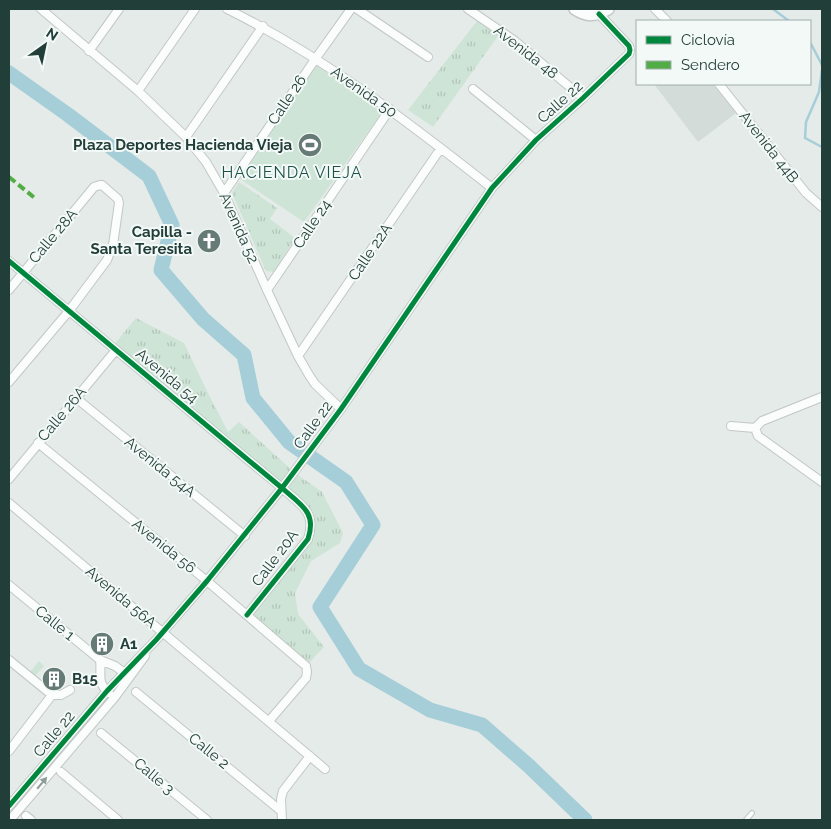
<svg xmlns="http://www.w3.org/2000/svg" width="831" height="829" viewBox="0 0 831 829" font-family="Raleway,sans-serif">
	<style>
		.built { fill: #d3dcd8 }
		.park { fill: url(#park-tufts) }
		.pitch { fill: #cee4d6 }
		.lines { fill: none; stroke-linecap: round; stroke-linejoin: round }
		.stream { stroke: #a5ced9; stroke-width: 2.5 }
		.river { stroke: #a5ced9; stroke-width: 15 }
		.lane-casing { stroke: #c2c8c5; stroke-width: 6 }
		.street-casing { stroke: #c2c8c5; stroke-width: 10 }
		.secondary-casing { stroke: #c1c8c6; stroke-width: 14 }
		.lane { stroke: #fbfcfc; stroke-width: 4 }
		.street { stroke: #fbfcfc; stroke-width: 8 }
		.secondary { stroke: #fbfcfc; stroke-width: 11 }
		.quiet { stroke: #53ad46; stroke-width: 4; stroke-dasharray: 8 4; stroke-linecap: butt }
		.cycleway-casing { stroke: #f3f9f7; stroke-width: 8 }
		.cycleway { stroke: #00873e; stroke-width: 5 }
		.oneway { fill: #8e9d9a }
		.labels { text-anchor: middle; dominant-baseline: central; stroke-width: 4; stroke-linejoin: round; paint-order: stroke }
		.street-label { font-size: 15px; fill: #223e39; stroke: #f3f9f7 }
		.poi-label { font-size: 15px; font-weight: bold; fill: #223e39; stroke: #f3f9f7; text-anchor: end }
		.neighbourhood-label { font-size: 16px; letter-spacing: 1px; fill: #1d5148; stroke: #f3f9f7 }
	</style>
	<defs>
		<pattern id="park-tufts" width="24" height="20" patternUnits="userSpaceOnUse" patternTransform="scale(1.25)"><rect width="24" height="20" fill="#cee4d6"/><path d="M3 7l-1-3M5 7V3M7 7l1-3M15 17l-1-3M17 17v-4M19 17l1-3" fill="none" stroke="#b1c5b8"/></pattern>
	</defs>
	<rect width="100%" height="100%" fill="#e5ebe8"/>
	<path class="built" d="M654,84H713L736,113L698,142Z"/>
	<path class="park" d="M477,21L498,36L433,127L408,110Z
		M239,182L277,208L270,219L295,238L274,272L266,271L232,193Z
		M136,318L184,343L206,389L228,432L239,422L294,472L322,492L343,533L340,543L311,561L295,593L298,614L324,647L306,666L247,615L308,539V512L112,347Z
		M39,661L44,666L35,676L30,672Z"/>
	<path class="pitch" d="M316,65L382,112L304,222L240,179Z"/>
	<g class="lines">
		<path class="stream" d="M773,9L789,21
			M810,42L822,65
			M822,70L819,92L806,122L805,138L822,147"/>
		<path class="river" d="M9,73L67,114L149,176L172,225L161,270L203,319L244,355L253,398L289,442L346,482L373,525L320,607L359,669L430,710L482,725L529,766L585,820"/>
		<g class="lane-casing">
			<path id="lane" d="M746,820L752,813"/>
		</g>
		<g class="street-casing">
			<path id="street" d="M41,9L138,91L186,137L206,162L224,193L267,290L298,356L309,375L315,384L341,409
				M227,9C323,56 408,122 492,188
				M357,9L428,57
				M468,9L515,41L583,98
				M655,9L667,21
				M89,51L119,9
				M719,84L806,193L822,207
				M473,89L536,140
				M138,91L195,9
				M186,137L263,26
				M224,193L316,58L351,9
				M9,261L282,488C301,505 317,512 308,539L247,615
				M9,290L94,187L100,185H102L118,199L119,203L113,245L107,260L69,311L9,382
				M267,290L390,109
				M298,356L441,148
				M76,398L245,536
				M731,426L755,428
				M755,428L758,436L822,482
				M755,428L762,421L822,397
				M38,443L207,581L306,666L307,672L306,678L269,721
				M9,479L116,350
				M9,503L325,769
				M9,585L100,660L115,666L126,674
				M9,660L52,695H61L70,690
				M100,660C102,675 96,682 109,693
				M136,692L281,811
				M101,733L207,820
				M9,751L52,695
				M61,772L118,820
				M9,806L107,691L156,640L207,581L282,488L341,409L492,188L536,140L583,98L629,54L630,50L629,46L599,14
				M26,816L31,820
				M10,820L115,697L145,656
				M282,820L281,799L283,791L310,756"/>
		</g>
		<g class="secondary-casing">
			<path id="secondary" d="M575,9C587,17 596,16 608,9"/>
		</g>
		<use href="#lane" class="lane"/>
		<use href="#street" class="street"/>
		<use href="#secondary" class="secondary"/>
		<path class="quiet" d="M9,177L36,199"/>
		<g class="cycleway-casing">
			<path id="cycleway" d="M9,261L282,488C301,505 317,512 308,539L247,615
				M9,806L107,691L156,640L207,581L282,488L341,409L492,188L536,140L583,98L629,54L630,50L629,46L599,14"/>
		</g>
		<use href="#cycleway" class="cycleway"/>
	</g>
	<defs><path id="oneway-solid" d="M-6-.8H1V-3.2L6.5 0L1 3.2V.8H-6Z" transform="scale(1.25)"/></defs>
	<use class="oneway" href="#oneway-solid" transform="translate(42 783) rotate(-50)"/>
	<defs>
		<g id="stadium-disc" transform="scale(1.25)"><circle r="9.5" fill="#667b76" stroke="#f3f9f7"/><path d="M0-5a6.5 5 0 1 0 0 10a6.5 5 0 1 0 0-10ZM-3.5-1.8h7v3.6h-7Z" fill="#fff"/></g>
		<g id="church-disc" transform="scale(1.25)"><circle r="9.5" fill="#667b76" stroke="#f3f9f7"/><path d="M-1.2-6h2.4v3.5h3.3v2.4h-3.3V6h-2.4V-.1h-3.3v-2.4h3.3Z" fill="#fff"/></g>
		<g id="building-disc" transform="scale(1.25)"><circle r="9.5" fill="#667b76" stroke="#f3f9f7"/><path d="M-4-6H4V6H1V3H-1V6H-4ZM-2.5-4.3h1.7v1.8h-1.7ZM.8-4.3h1.7v1.8H.8ZM-2.5-1h1.7V.8h-1.7ZM.8-1h1.7V.8H.8Z" fill="#fff"/></g>
	</defs>
	<g fill-rule="evenodd">
		<use href="#stadium-disc" x="310" y="145"/>
		<use href="#church-disc" x="209" y="241"/>
		<use href="#building-disc" x="102" y="644"/>
		<use href="#building-disc" x="54" y="679"/>
	</g>
	<g class="labels">
		<g class="street-label">
			<text transform="translate(526 52) rotate(38)">Avenida 48</text>
			<text transform="translate(364 92) rotate(35)">Avenida 50</text>
			<text transform="translate(287 100) rotate(-56)">Calle 26</text>
			<text transform="translate(560 102) rotate(-42)">Calle 22</text>
			<text transform="translate(769 147) rotate(52)">Avenida 44B</text>
			<text transform="translate(312 224) rotate(-56)">Calle 24</text>
			<text transform="translate(239 228) rotate(66)">Avenida 52</text>
			<text transform="translate(53 236) rotate(-50)">Calle 28A</text>
			<text transform="translate(370 252) rotate(-56)">Calle 22A</text>
			<text transform="translate(167 376) rotate(40)">Avenida 54</text>
			<text transform="translate(62 414) rotate(-50)">Calle 26A</text>
			<text transform="translate(313 425) rotate(-54)">Calle 22</text>
			<text transform="translate(160 467) rotate(39)">Avenida 54A</text>
			<text transform="translate(164 546) rotate(39)">Avenida 56</text>
			<text transform="translate(275 558) rotate(-53)">Calle 20A</text>
			<text transform="translate(121 597) rotate(40)">Avenida 56A</text>
			<text transform="translate(55 623) rotate(39)">Calle 1</text>
			<text transform="translate(54 734) rotate(-50)">Calle 22</text>
			<text transform="translate(209 751) rotate(39)">Calle 2</text>
			<text transform="translate(154 776) rotate(40)">Calle 3</text>
		</g>
		<g class="poi-label">
			<text x="292" y="145">Plaza Deportes Hacienda Vieja</text>
			<text x="192" y="232">Capilla -<tspan x="192" dy="17">Santa Teresita</tspan></text>
			<text x="120" y="644" text-anchor="start">A1</text>
			<text x="72" y="679" text-anchor="start">B15</text>
		</g>
		<g class="neighbourhood-label">
			<text x="292" y="172">HACIENDA VIEJA</text>
		</g>
	</g>
	<rect width="831" height="829" fill="none" stroke="#223e39" stroke-width="20"/>
	<rect x="636" y="20" width="175" height="65" fill="#f3f9f7" stroke="#9faeab"/>
	<rect x="646" y="36" width="25" height="8" fill="#00873e" stroke="#9faeab"/>
	<text x="681" y="45" font-size="15" fill="#223e39">Ciclovía</text>
	<rect x="646" y="61" width="25" height="8" fill="#53ad46" stroke="#9faeab"/>
	<text x="681" y="70" font-size="15" fill="#223e39">Sendero</text>
	<g transform="translate(45 45) rotate(33)" stroke="#f3f9f7" stroke-width="4" paint-order="stroke">
	<path d="M0-4L9 19L0 12L-9 19Z" fill="#223e39"/>
	<text y="-8" font-size="14" font-weight="bold" text-anchor="middle" fill="#223e39">N</text>
	</g>
</svg>
